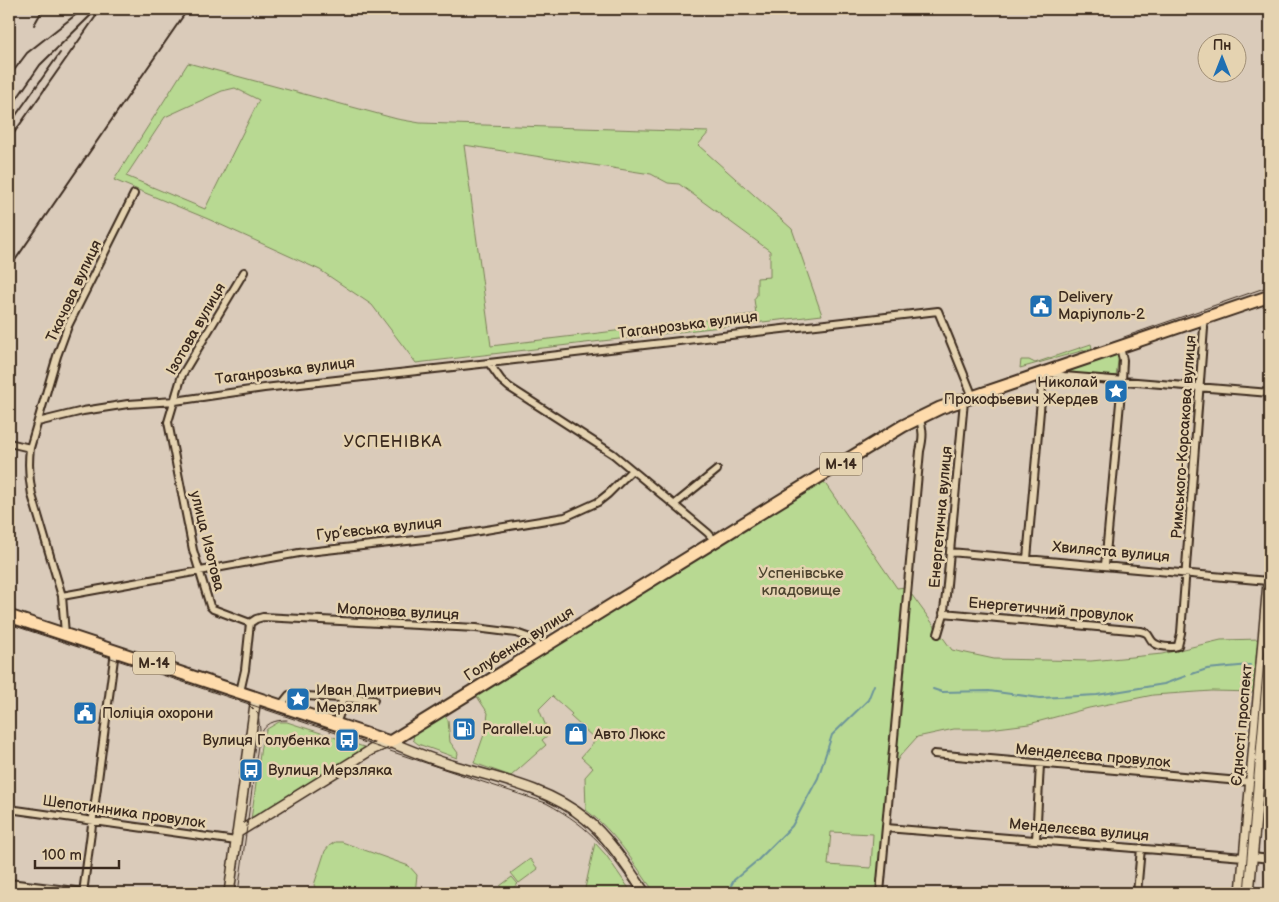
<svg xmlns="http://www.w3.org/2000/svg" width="1279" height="902" viewBox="0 0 1279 902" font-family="'Balsamiq Sans',sans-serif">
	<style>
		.green { fill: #b8d992; stroke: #7a8258; fill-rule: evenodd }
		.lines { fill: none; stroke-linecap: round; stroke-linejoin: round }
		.stream { stroke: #6c949a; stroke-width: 2 }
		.street-casing { stroke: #3b2a1e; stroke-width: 10 }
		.secondary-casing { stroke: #3b2a1e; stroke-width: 12 }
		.highway-casing { stroke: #3b2a1e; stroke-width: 15 }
		.street { stroke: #e5d3b1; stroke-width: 6 }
		.secondary { stroke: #e5d3b1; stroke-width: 9 }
		.highway { stroke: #fedbac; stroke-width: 11 }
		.tram { stroke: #3b2a1e; stroke-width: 1 }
		.rail { stroke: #3b2a1e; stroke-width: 2 }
		.labels { text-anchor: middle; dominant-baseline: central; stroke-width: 5; stroke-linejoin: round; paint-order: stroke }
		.shield { fill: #e5d3b1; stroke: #6e5d4a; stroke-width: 1 }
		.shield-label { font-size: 14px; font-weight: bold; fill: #3b2a1e }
		.street-label { font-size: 15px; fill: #3b2a1e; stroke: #e5d3b1 }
		.poi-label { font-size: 15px; fill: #3b2a1e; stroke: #e5d3b1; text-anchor: start }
		.park-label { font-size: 15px; fill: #4e442f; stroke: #e5d3b1 }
		.neighbourhood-label { font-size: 16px; letter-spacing: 1px; fill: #3b2a1e; stroke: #e5d3b1 }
	</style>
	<rect width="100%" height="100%" fill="#dacbba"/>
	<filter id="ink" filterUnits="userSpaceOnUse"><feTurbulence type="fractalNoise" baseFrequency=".02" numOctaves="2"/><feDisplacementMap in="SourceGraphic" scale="10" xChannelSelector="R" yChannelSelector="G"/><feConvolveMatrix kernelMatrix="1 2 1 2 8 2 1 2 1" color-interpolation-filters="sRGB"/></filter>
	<g filter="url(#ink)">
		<path class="green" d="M188,63L397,119L420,123L709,132L698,145L792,229L822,315L416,363L372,305L320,270L208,219L114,180ZM235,88L259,100L205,209L126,176L165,117L222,91ZM464,145L651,174L668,183L679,184L770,251V277L757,278V295L754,299L756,314L491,346Z
			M1091,344L1092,348L1020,368L1021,360H1029L1035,363Z
			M1119,353L1116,377L1067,373L1065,371Z
			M822,479L897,588L906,587L952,650L994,659L1091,661L1162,654L1221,640L1261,639L1257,692L1212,691L1153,695L1089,708L1029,724L989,729H954L917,737L900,756L891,771L877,893L843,892L840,893H655C634,864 616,832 586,810L585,777L593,768L581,757L596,740L570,716L572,714L552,696L539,709L549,734L542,740L546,745L511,776L474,763L486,729L488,713L476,695ZM831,832L873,834L871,868L828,865Z
			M444,715L448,720L450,742L458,753L457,758L418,744L413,740L414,733Z
			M279,722H287L367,748L251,820L262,739L267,729Z
			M335,842H342L409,866L417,875L415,893H318L314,885L325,851L329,846Z
			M595,843L606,855L632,893H584Z
			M530,859L538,869L519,883L511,873Z
			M512,877L518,884L506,893L500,886Z"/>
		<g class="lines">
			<path class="stream" d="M1192,674L1207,669L1250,665
				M933,689L942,692L989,691L1040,698L1097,695L1164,684L1186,676
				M727,893L734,880L758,860L792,826L818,778L832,735L868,700L874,685"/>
			<g class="street-casing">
				<path id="street" d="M244,272L182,375L168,422L193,550L210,606L213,609L250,623
					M489,363L501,380L509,387L613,454L708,533L715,541
					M1050,373L1064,376L1270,393
					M38,422L83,411L128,404L175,401L264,388L489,363L938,311L973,397
					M9,443L30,448
					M675,504L717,470
					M950,552L1268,581
					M1027,559L1042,388L1038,375
					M1105,565L1122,381L1123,360L1120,347
					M62,596L299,553L443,537L565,517L598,502L608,494L632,470
					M943,613L1141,631C1150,633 1148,637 1153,642C1158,647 1172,648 1178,646L1181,633L1204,328L1202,319
					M250,623L256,619L263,617L476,628L516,633L533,639L541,648
					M65,634L62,596L32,495C29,479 28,465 30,448L57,356L68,326L134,194
					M938,634L943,617L946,595L964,401
					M240,692L245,670L250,623
					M281,705L289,695L374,700
					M336,724L341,710L342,698
					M934,754L1251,782
					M9,809L236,841
					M886,828L1244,857
					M1036,840L1040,764
					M1252,857L1270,859
					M9,883L92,893
					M83,893L115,651
					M880,893L920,451C923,439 924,430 919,417
					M1137,893L1141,848"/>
			</g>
			<g class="secondary-casing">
				<path id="secondary" d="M237,833L371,750L390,742C409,750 428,758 448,764C495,778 547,787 586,819C610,839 627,867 645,893
					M229,893L256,697
					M1241,893L1270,560
					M1249,893L1270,664"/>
			</g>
			<g class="highway-casing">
				<path id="highway" d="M9,616L390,742L822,475L903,426L940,408L1270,296"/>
			</g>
			<use href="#street" class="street"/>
			<use href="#secondary" class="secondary"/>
			<use href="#highway" class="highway"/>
			<path class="tram" d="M1124,337L1270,286
				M9,624L546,803C593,828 608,851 638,893
				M260,736C265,723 274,720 287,720
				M238,893L260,730L258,714L248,704
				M1244,893L1270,590"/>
			<path class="rail" d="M34,25L43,9
				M9,77L27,53L83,9
				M9,110L40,65L92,14
				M9,125L60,53
				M9,140L101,9
				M9,269L188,9"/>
		</g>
	</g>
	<defs>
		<g id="civic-square" transform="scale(1.25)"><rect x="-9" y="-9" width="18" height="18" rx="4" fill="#1f6fb2" stroke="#e5d3b1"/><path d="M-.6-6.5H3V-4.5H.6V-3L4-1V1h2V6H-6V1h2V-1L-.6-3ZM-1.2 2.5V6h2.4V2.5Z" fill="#fff"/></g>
		<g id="sight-square" transform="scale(1.25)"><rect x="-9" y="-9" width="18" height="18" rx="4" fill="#1f6fb2" stroke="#e5d3b1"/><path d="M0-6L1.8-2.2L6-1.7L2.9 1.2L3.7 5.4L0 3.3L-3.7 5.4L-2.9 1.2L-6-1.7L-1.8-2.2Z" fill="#fff"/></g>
		<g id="fuel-square" transform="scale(1.25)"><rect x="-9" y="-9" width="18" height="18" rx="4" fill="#1f6fb2" stroke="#e5d3b1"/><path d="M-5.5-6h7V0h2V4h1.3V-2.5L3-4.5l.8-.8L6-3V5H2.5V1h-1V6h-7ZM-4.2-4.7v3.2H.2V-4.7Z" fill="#fff"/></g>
		<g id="shop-square" transform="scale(1.25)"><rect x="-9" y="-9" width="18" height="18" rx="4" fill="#1f6fb2" stroke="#e5d3b1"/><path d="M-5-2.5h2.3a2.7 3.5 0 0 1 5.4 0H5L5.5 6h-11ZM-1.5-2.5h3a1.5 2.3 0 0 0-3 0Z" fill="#fff"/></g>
		<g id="bus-square" transform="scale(1.25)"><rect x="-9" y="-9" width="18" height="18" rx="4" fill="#1f6fb2" stroke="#e5d3b1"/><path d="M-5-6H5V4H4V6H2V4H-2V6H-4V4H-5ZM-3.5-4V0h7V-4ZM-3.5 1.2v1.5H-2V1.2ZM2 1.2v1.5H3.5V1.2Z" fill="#fff"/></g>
	</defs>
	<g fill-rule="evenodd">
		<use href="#civic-square" x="1041" y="306"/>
		<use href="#sight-square" x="1116" y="391"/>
		<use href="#sight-square" x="298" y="699"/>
		<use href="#civic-square" x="85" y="713"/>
		<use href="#fuel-square" x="464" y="729"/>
		<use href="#shop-square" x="576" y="734"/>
		<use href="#bus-square" x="347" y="740"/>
		<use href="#bus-square" x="251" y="770"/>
	</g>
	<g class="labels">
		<g class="shield">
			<rect x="820" y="452.5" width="42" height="23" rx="4"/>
			<rect x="133" y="651.5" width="42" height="23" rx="4"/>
		</g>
		<g class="shield-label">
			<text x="841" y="464">М-14</text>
			<text x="154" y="663">М-14</text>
		</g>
		<g class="street-label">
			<text transform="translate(74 291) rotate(-65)">Ткачова вулиця</text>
			<text transform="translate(688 325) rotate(-7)">Таганрозька вулиця</text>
			<text transform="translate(196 329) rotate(-60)">Ізотова вулиця</text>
			<text transform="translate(285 371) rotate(-7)">Таганрозька вулиця</text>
			<text transform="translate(1184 437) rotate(-86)">Римського-Корсакова вулиця</text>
			<text transform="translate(941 517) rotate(-85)">Енергетична вулиця</text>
			<text transform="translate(379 529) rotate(-6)">Гур’євська вулиця</text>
			<text transform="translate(207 541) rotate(76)">улица Изотова</text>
			<text transform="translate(1111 552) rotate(5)">Хвиляста вулиця</text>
			<text transform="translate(1051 610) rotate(5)">Енергетичний провулок</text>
			<text transform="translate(398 612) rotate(3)">Молонова вулиця</text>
			<text transform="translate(519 644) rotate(-32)">Голубенка вулиця</text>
			<text transform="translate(1242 725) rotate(-85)">Єдності проспект</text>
			<text transform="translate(1093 756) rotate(5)">Менделєєва провулок</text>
			<text transform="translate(124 812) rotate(8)">Шепотинника провулок</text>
			<text transform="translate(1079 830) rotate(5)">Менделєєва вулиця</text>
		</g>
		<g class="poi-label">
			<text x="1058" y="297">Delivery<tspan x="1058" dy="17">Марiуполь-2</tspan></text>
			<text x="1098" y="382" text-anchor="end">Николай<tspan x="1098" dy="17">Прокофьевич Жердев</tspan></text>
			<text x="316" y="690">Иван Дмитриевич<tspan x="316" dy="17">Мерзляк</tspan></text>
			<text x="102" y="713">Поліція охорони</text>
			<text x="482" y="729">Parallel.ua</text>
			<text x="594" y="734">Авто Люкс</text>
			<text x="330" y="740" text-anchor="end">Вулиця Голубенка</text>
			<text x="268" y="770">Вулиця Мерзляка</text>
		</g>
		<g class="park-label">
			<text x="801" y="573">Успенівське<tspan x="801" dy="17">кладовище</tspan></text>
		</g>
		<g class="neighbourhood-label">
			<text x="393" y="442">УСПЕНІВКА</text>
		</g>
	</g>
	<rect width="1279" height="902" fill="none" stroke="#e5d3b1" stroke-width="30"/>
	<rect x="15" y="15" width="1249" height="872" fill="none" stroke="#3b2a1e" stroke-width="2" filter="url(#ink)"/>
	<g transform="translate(1222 58)"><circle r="24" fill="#e5d3b1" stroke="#a18f76"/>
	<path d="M0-4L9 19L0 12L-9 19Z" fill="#1f6fb2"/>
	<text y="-8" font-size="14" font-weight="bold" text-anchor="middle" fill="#3b2a1e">Пн</text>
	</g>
	<path d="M35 860v8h84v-8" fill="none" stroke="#3b2a1e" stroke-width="2.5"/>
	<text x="42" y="860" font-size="15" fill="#3b2a1e" stroke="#e5d3b1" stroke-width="4" paint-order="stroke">100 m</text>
</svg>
